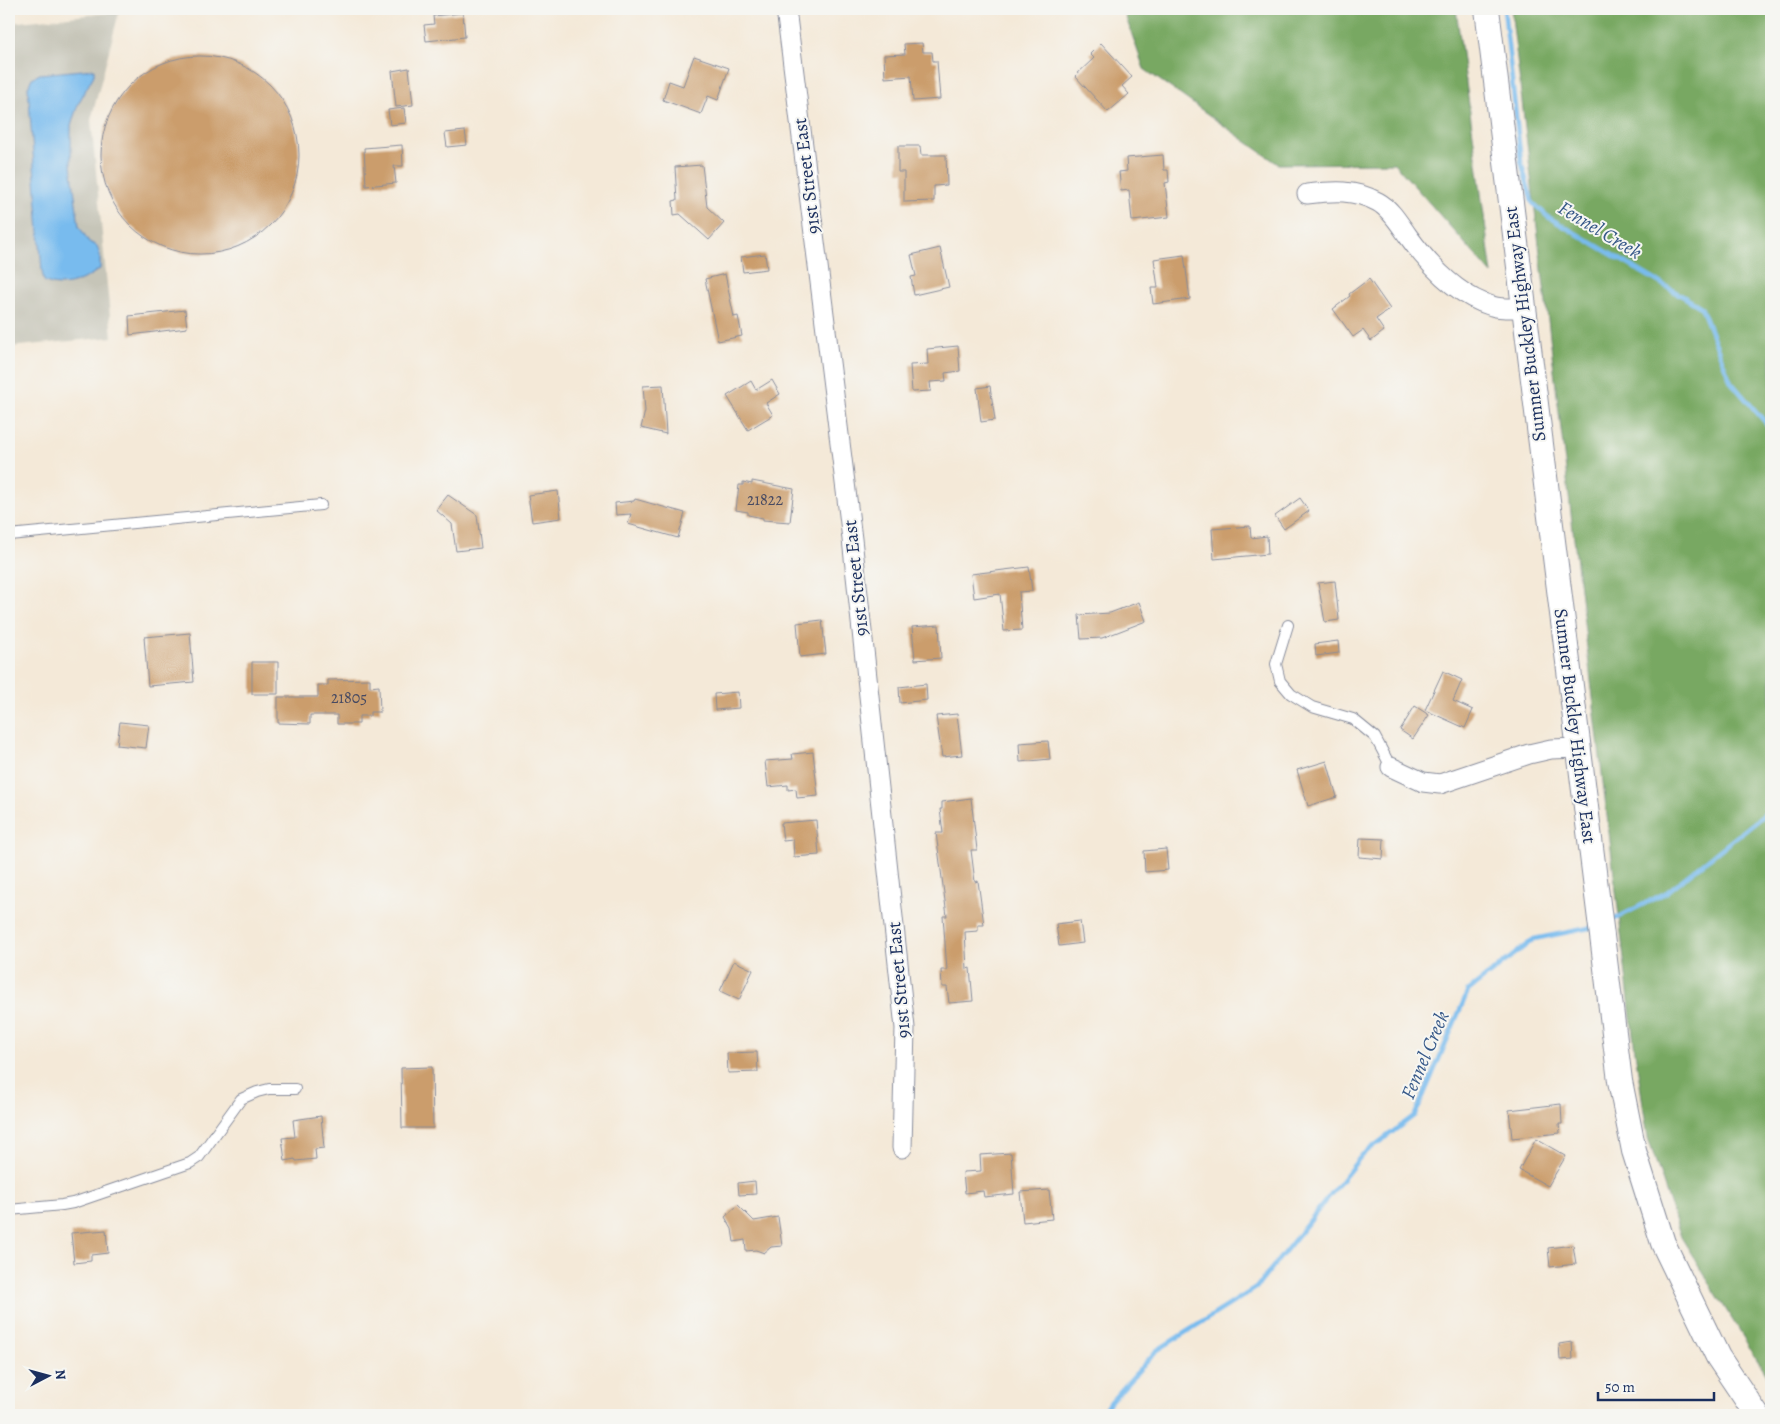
<svg xmlns="http://www.w3.org/2000/svg" width="1780" height="1424" viewBox="0 0 1780 1424" font-family="Alegreya,serif">
	<style>
		.industrial { fill: #c6c5b8 }
		.forest { fill: #78a862; stroke: #4a6c60 }
		.water { fill: #78bbee; stroke: #4a75a6 }
		.lines { fill: none; stroke-linecap: round; stroke-linejoin: round }
		.stream { stroke: #78bbee; stroke-width: 4.5 }
		.building { fill: #cb9d6c }
		.service-casing { stroke: #888c9b; stroke-width: 12 }
		.minor-casing { stroke: #888c9b; stroke-width: 21 }
		.tertiary-casing { stroke: #888c9b; stroke-width: 26 }
		.service { stroke: #fff; stroke-width: 10 }
		.minor { stroke: #fff; stroke-width: 19 }
		.tertiary { stroke: #fff; stroke-width: 24 }
		.labels { text-anchor: middle; dominant-baseline: central; stroke-width: 4; stroke-linejoin: round; paint-order: stroke }
		.number-label { font-size: 16px; fill: #474a62 }
		.street-label { font-size: 19px; fill: #1b2f5e; stroke: #f6f6f2 }
		.water-label { font-size: 20px; font-style: italic; fill: #375989; stroke: #f6f6f2 }
	</style>
	<rect width="100%" height="100%" fill="#f6f6f2"/>
	<filter id="ink" filterUnits="userSpaceOnUse"><feTurbulence type="fractalNoise" baseFrequency=".02" numOctaves="2"/><feDisplacementMap in="SourceGraphic" scale="10" xChannelSelector="R" yChannelSelector="G"/><feConvolveMatrix kernelMatrix="1 2 1 2 8 2 1 2 1" color-interpolation-filters="sRGB"/></filter>
	<filter id="wash" filterUnits="userSpaceOnUse"><feTurbulence type="fractalNoise" baseFrequency=".0096" numOctaves="4" result="noise"/><feDisplacementMap in="SourceGraphic" scale="20" xChannelSelector="R" yChannelSelector="G"/><feGaussianBlur stdDeviation="1.12" result="paint"/><feColorMatrix in="noise" values="0 0 0 0 0 0 0 0 0 0 0 0 0 0 0 0 0 1.4 0 .05"/><feComposite in="paint" operator="in"/></filter>
	<g filter="url(#wash)">
		<rect width="100%" height="100%" fill="#f4e9d8"/>
		<path class="industrial" d="M119,12L91,120L112,337L9,347V23Z"/>
		<path class="forest" d="M1123,9H1456L1492,274L1394,163L1278,164L1144,69Z
			M1511,9H1771V1382L1681,1237L1648,1138L1635,1051Z"/>
		<path class="water" d="M94,69V75L78,104L71,125V165L79,226L89,242L97,246L100,255V269C84,280 63,291 44,281L42,271L28,87L32,78L40,74Z"/>
		<g class="lines">
			<path class="stream" d="M1504,9L1521,161L1532,202L1548,217L1701,307L1731,382L1771,429
				M1609,922L1667,892L1765,814L1771,803
				M1099,1415L1156,1351L1256,1288L1362,1155L1415,1115L1468,991L1534,939L1594,927"/>
		</g>
		<g id="blocks">
			<path class="building" d="M463,13L465,37L426,41L424,25L434,24L433,16Z
				M922,43L923,52H932L933,61H937L940,99L913,101L911,76L885,78L884,55L905,54L904,44Z
				M1101,43L1132,77L1122,86L1129,94L1108,112L1075,76L1094,58L1090,54Z
				M101 155a99 99 0 1 1 198 0a99 99 0 1 1-198 0Z
				M694,56L729,68L718,100L708,96L701,114L663,100L669,81L683,86Z
				M409,68L413,105L396,107L392,71Z
				M404,108L406,123L390,125L388,110Z
				M465,131L467,145L447,147L445,133Z
				M402,145L403,166H394L396,183L366,186L364,148Z
				M898,146H920L921,155H946L947,185L934,186V201L904,202V172H898Z
				M1163,155L1164,170H1168L1169,182L1165,183L1169,217L1132,221L1129,190L1121,191L1119,172L1127,171L1126,158Z
				M702,165L707,207L724,223L709,240L680,214L674,215L673,201L677,200L675,167Z
				M940,248L949,287L914,295L911,277L916,276L911,255Z
				M765,254L767,269L743,272L741,257Z
				M1184,255L1190,299L1153,304L1151,288H1158L1154,259Z
				M725,274L734,317L738,316L742,336L718,341L705,279Z
				M1369,279L1390,309L1376,319L1384,331L1371,341L1363,330L1353,337L1333,309L1350,296L1349,294Z
				M185,310L187,328L130,335L129,316Z
				M958,346L960,371L945,373L946,381L930,382L931,391L912,392L910,365L928,364L927,349Z
				M772,380L780,394L766,403L773,415L748,430L727,396L751,381L756,390Z
				M663,385L666,434L641,428L645,411L643,386Z
				M990,386L995,420L981,422L977,388Z
				M752,481L794,489L790,522L763,520V518L748,515V512L736,510L739,485H743V482L752,484Z
				M558,491L561,518L532,522L528,495Z
				M448,495L477,515L481,548L456,551L452,524L436,510Z
				M1300,498L1309,511L1284,529L1275,516Z
				M635,499L685,513L678,538L628,524L631,514L616,515L615,503L634,501Z
				M1250,526L1251,538L1267,536L1268,554L1214,559L1212,529Z
				M1029,567L1032,591L1019,592L1022,630L1004,631L1000,594L974,598L971,574Z
				M1335,581L1339,620L1325,622L1318,583Z
				M1139,602L1146,621L1102,638L1081,639L1079,615L1110,613Z
				M822,620L826,654L800,657L797,623Z
				M939,625L941,658L915,660L912,627Z
				M190,633L194,682L148,686L144,637Z
				M1338,641L1339,653L1316,656L1315,644Z
				M252,662H278V694H252Z
				M1443,671L1462,680L1453,701L1473,710L1465,728L1425,710Z
				M370,679V687L379,686L380,712H370V716H359V724H337V715H310V724L278,723V697H318V685H328V680Z
				M926,684L927,700L900,703L899,687Z
				M738,692L739,708L715,710L714,694Z
				M1415,706L1429,715L1413,739L1400,730Z
				M957,714L962,755L942,757L936,716Z
				M120,722L149,725L146,748L117,745Z
				M1048,741L1050,759L1020,762L1019,743Z
				M813,752L818,796L797,798L796,789L788,790V785L768,787L765,761L793,759L792,754Z
				M1327,761L1337,797L1308,806L1297,770Z
				M971,798L977,850H971L975,882L978,881L984,925H978V931L965,932L967,969L970,968L973,1001L949,1003L947,987H942L941,970H947L943,916H947L936,833H943L940,809H942V802Z
				M816,820L819,855L794,857L793,840L783,841L781,823Z
				M1360,838L1384,839L1383,859L1359,857Z
				M1166,849L1168,870L1145,872L1144,851Z
				M1080,921L1083,943L1059,946L1056,924Z
				M734,961L753,970L739,1000L720,991Z
				M757,1052L758,1072L728,1073L727,1053Z
				M432,1067L433,1128H402L401,1068Z
				M1561,1104L1562,1124H1559L1560,1133L1512,1138L1509,1110Z
				M321,1116L324,1148L315,1149L316,1159L296,1161L295,1159L285,1161L282,1138L295,1137L293,1120Z
				M1536,1139L1566,1156L1548,1186L1519,1170Z
				M1011,1153L1014,1194L984,1197L983,1191L965,1193L963,1172L981,1171L980,1155Z
				M755,1181L756,1194L739,1195L738,1183Z
				M1049,1190L1052,1219L1023,1222L1020,1192Z
				M738,1205L754,1221L778,1217L782,1246L771,1247L764,1253L756,1250L746,1251L745,1240L734,1242L732,1229L725,1217Z
				M106,1230L108,1253L91,1255V1261L74,1263L71,1233Z
				M1573,1245L1576,1264L1550,1267L1548,1248Z
				M1572,1342L1573,1359L1560,1360L1559,1344Z"/>
		</g>
	</g>
	<g filter="url(#ink)">
		<use href="#blocks" fill-opacity="0" stroke="#888c9b" stroke-width="1"/>
		<g class="lines">
			<g class="service-casing">
				<path id="service" d="M9,535L321,505
					M1288,625L1276,664L1280,681L1291,694L1312,707L1353,719L1375,737L1391,767
					M9,1210L62,1205L73,1203L190,1163L199,1157L241,1099L257,1092L269,1089H295"/>
			</g>
			<g class="minor-casing">
				<path id="minor" d="M786,9L852,539L905,1028L902,1148
					M1307,194C1334,191 1354,189 1378,202C1391,209 1400,225 1408,236C1429,265 1457,296 1492,306C1501,309 1513,308 1523,308
					M1391,767L1423,782L1440,784L1529,754L1551,749L1578,748"/>
			</g>
			<g class="tertiary-casing">
				<path id="tertiary" d="M1487,9L1620,1081L1634,1151L1663,1243L1718,1357L1757,1415"/>
			</g>
			<use href="#service" class="service"/>
			<use href="#minor" class="minor"/>
			<use href="#tertiary" class="tertiary"/>
		</g>
	</g>
	<g class="labels">
		<g class="number-label">
			<text x="765" y="500">21822</text>
			<text x="349" y="698">21805</text>
		</g>
		<g class="street-label">
			<text transform="translate(807 176) rotate(-97)">91st Street East</text>
			<text transform="translate(1525 324) rotate(-97)">Sumner Buckley Highway East</text>
			<text transform="translate(856 578) rotate(-96)">91st Street East</text>
			<text transform="translate(1575 726) rotate(83)">Sumner Buckley Highway East</text>
			<text transform="translate(899 980) rotate(-95)">91st Street East</text>
		</g>
		<g class="water-label">
			<text transform="translate(1600 230) rotate(31)">Fennel Creek</text>
			<text transform="translate(1425 1055) rotate(-67)">Fennel Creek</text>
		</g>
	</g>
	<rect width="1780" height="1424" fill="none" stroke="#f6f6f2" stroke-width="30"/>
	<g transform="translate(48 1376) rotate(84)" stroke="#f6f6f2" stroke-width="4" paint-order="stroke">
	<path d="M0-4L9 19L0 12L-9 19Z" fill="#1b2f5e"/>
	<text y="-8" font-size="14" font-weight="bold" text-anchor="middle" fill="#1b2f5e">N</text>
	</g>
	<path d="M1598 1392v8h116v-8" fill="none" stroke="#1b2f5e" stroke-width="2.5"/>
	<text x="1605" y="1392" font-size="15" fill="#1b2f5e" stroke="#f6f6f2" stroke-width="4" paint-order="stroke">50 m</text>
</svg>
